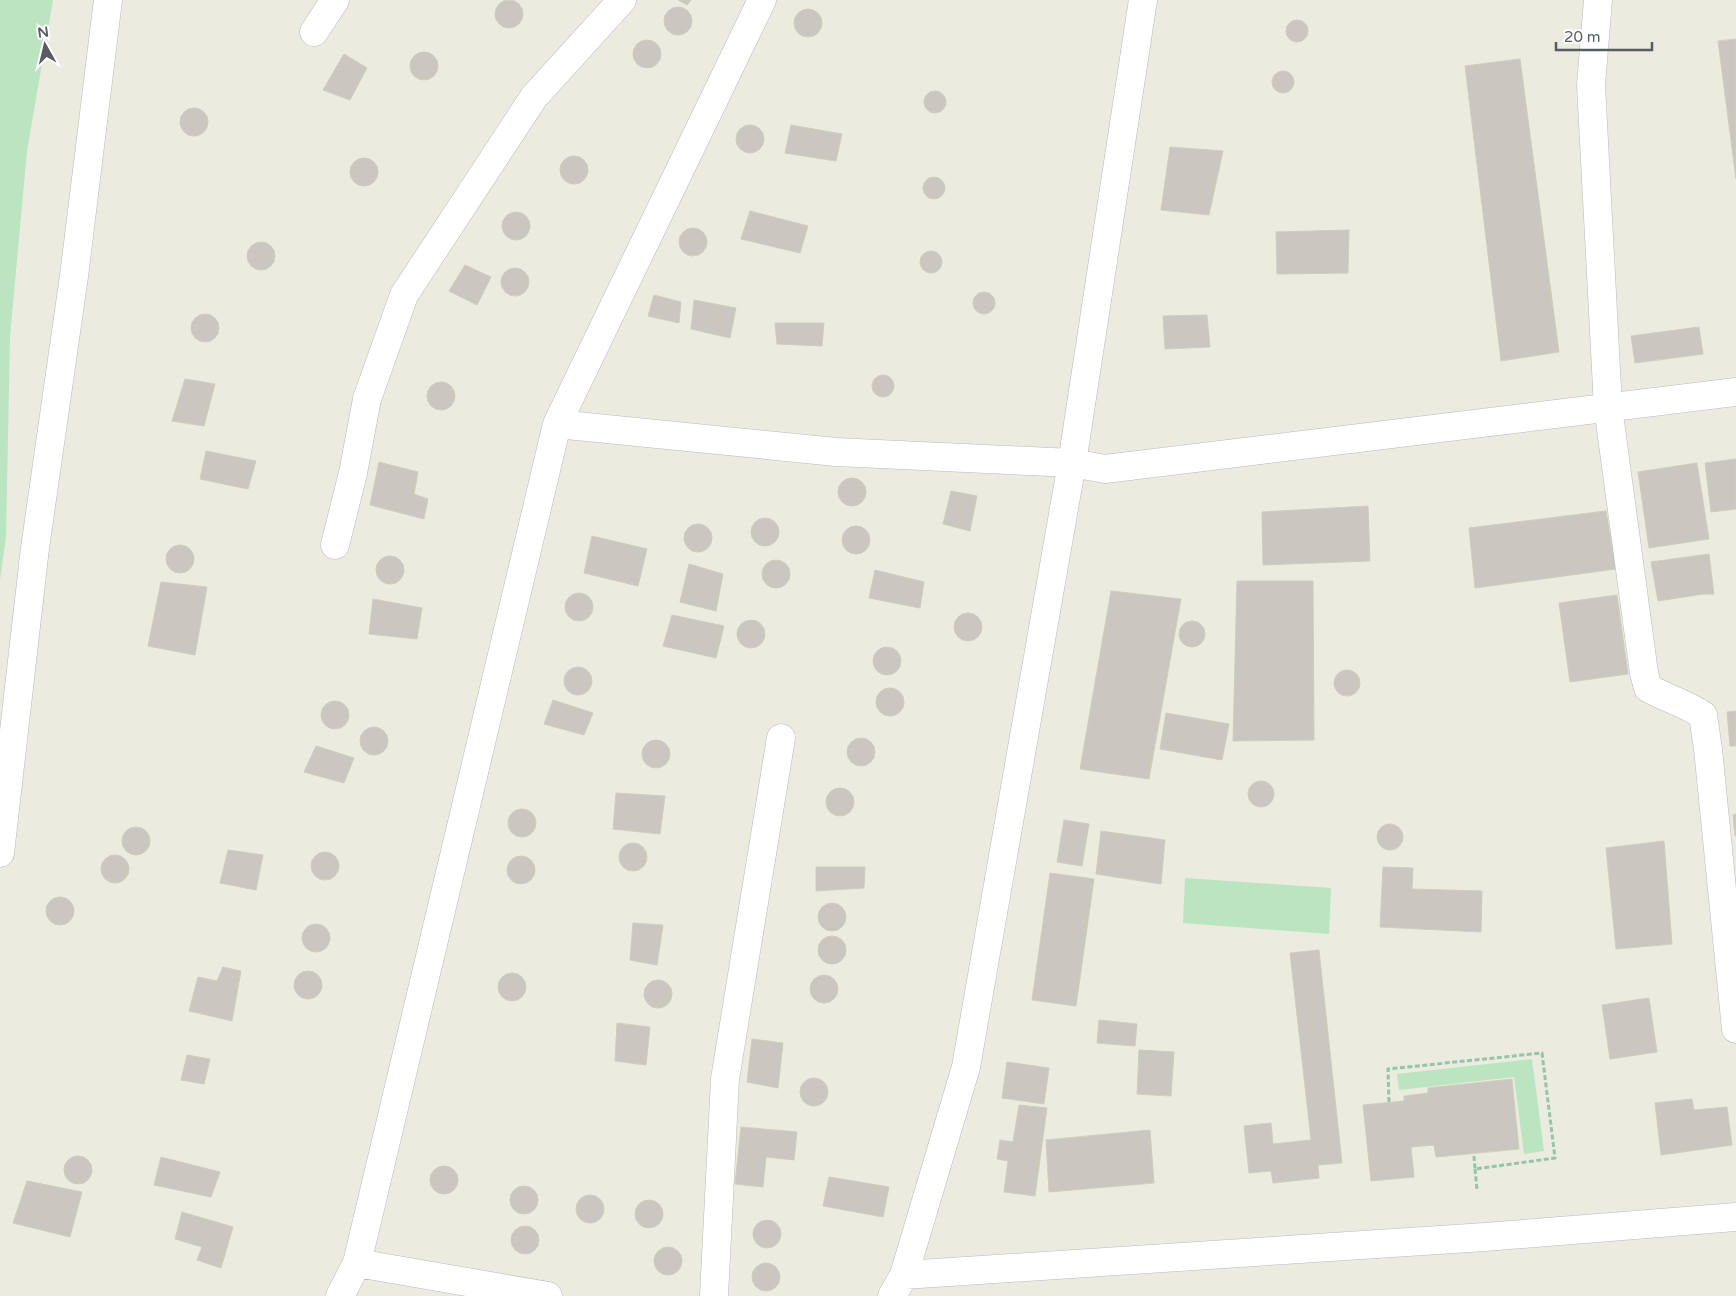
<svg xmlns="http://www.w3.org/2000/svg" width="1736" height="1296" viewBox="0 0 1736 1296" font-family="'Varela Round',sans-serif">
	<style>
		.green { fill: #bbe4c0 }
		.building { fill: #c9c7bf; stroke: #d0cdbe }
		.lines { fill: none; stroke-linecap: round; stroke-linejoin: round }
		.minor-casing { stroke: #b8b9bf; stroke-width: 29 }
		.path { stroke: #94c5a8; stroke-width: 3; stroke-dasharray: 5 2.5; stroke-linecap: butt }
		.minor { stroke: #fff; stroke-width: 28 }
	</style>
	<rect width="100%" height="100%" fill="#ecebe0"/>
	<path class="green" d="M0,0H53L27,151L10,336L6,537L0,580Z
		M1185,878L1331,888L1329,934L1183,923Z
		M1532,1059L1544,1151L1524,1154L1514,1077L1399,1090L1397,1074Z"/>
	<path class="building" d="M495 14a14 14 0 1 1 28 0a14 14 0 1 1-28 0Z
		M678,0H691L687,5Z
		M664 21a14 14 0 1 1 28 0a14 14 0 1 1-28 0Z
		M794 23a14 14 0 1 1 28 0a14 14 0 1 1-28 0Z
		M1286 31a11 11 0 1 1 22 0a11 11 0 1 1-22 0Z
		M1736,39V179L1718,41Z
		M633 54a14 14 0 1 1 28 0a14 14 0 1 1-28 0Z
		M410 66a14 14 0 1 1 28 0a14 14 0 1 1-28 0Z
		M344,54L367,68L350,100L323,90Z
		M1520,59L1559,352L1501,361L1465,66Z
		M1272 82a11 11 0 1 1 22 0a11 11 0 1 1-22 0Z
		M924 102a11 11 0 1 1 22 0a11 11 0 1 1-22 0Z
		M180 122a14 14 0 1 1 28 0a14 14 0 1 1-28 0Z
		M736 139a14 14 0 1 1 28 0a14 14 0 1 1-28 0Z
		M791,125L842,134L836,161L785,153Z
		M1170,147L1223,151L1209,215L1161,210Z
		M560 170a14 14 0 1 1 28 0a14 14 0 1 1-28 0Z
		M350 172a14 14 0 1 1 28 0a14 14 0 1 1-28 0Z
		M923 188a11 11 0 1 1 22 0a11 11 0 1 1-22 0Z
		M750,211L808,226L800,253L741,239Z
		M502 226a14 14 0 1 1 28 0a14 14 0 1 1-28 0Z
		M679 242a14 14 0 1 1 28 0a14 14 0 1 1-28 0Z
		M1349,230L1348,273L1277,274L1276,232Z
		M247 256a14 14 0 1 1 28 0a14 14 0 1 1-28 0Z
		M920 262a11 11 0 1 1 22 0a11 11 0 1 1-22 0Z
		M465,265L491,277L477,305L449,291Z
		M501 282a14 14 0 1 1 28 0a14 14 0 1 1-28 0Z
		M973 303a11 11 0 1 1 22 0a11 11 0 1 1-22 0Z
		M654,295L681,302L679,323L648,316Z
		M694,300L736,308L730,338L691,329Z
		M191 328a14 14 0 1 1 28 0a14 14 0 1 1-28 0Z
		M1207,315L1210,347L1165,349L1163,316Z
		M775,323H824L822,346L777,344Z
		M1699,327L1703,354L1635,363L1631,336Z
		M872 386a11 11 0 1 1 22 0a11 11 0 1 1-22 0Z
		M185,379L215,384L204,426L172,421Z
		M427 396a14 14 0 1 1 28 0a14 14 0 1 1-28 0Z
		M206,451L256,461L248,489L200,479Z
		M1736,459V509L1711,512L1705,463Z
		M379,462L418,472L414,494L428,499L424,519L370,505Z
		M1697,463L1709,539L1649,548L1638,472Z
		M838 492a14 14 0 1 1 28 0a14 14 0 1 1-28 0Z
		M951,491L977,496L970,531L943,524Z
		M1368,506L1370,561L1263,565L1262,512Z
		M1606,511L1616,569L1475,588L1469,528Z
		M751 532a14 14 0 1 1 28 0a14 14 0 1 1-28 0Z
		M684 538a14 14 0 1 1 28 0a14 14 0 1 1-28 0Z
		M842 540a14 14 0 1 1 28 0a14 14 0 1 1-28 0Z
		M592,536L647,549L638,586L584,573Z
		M166 559a14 14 0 1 1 28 0a14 14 0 1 1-28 0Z
		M1709,554L1714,594H1703L1658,601L1651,562Z
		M376 570a14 14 0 1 1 28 0a14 14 0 1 1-28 0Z
		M762 574a14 14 0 1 1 28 0a14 14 0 1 1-28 0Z
		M689,564L723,574L716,611L680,602Z
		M875,570L924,582L920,608L869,598Z
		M1237,581H1313L1314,740L1233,741Z
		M161,582L207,587L195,655L148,646Z
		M1111,591L1181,599L1149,779L1080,769Z
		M565 607a14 14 0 1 1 28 0a14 14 0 1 1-28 0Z
		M1617,595L1628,674L1570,682L1559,603Z
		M373,599L422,608L417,639L369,634Z
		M954 627a14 14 0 1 1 28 0a14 14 0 1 1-28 0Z
		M672,615L724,626L716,658L663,646Z
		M737 634a14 14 0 1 1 28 0a14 14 0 1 1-28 0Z
		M1179 634a13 13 0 1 1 26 0a13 13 0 1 1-26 0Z
		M873 661a14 14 0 1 1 28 0a14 14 0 1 1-28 0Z
		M564 681a14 14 0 1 1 28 0a14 14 0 1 1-28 0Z
		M1334 683a13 13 0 1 1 26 0a13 13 0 1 1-26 0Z
		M876 702a14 14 0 1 1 28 0a14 14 0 1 1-28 0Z
		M553,700L593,713L584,735L544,724Z
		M321 715a14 14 0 1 1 28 0a14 14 0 1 1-28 0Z
		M1736,711V746H1730L1727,712Z
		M1166,713L1229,724L1222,760L1160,749Z
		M360 741a14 14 0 1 1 28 0a14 14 0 1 1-28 0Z
		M847 752a14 14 0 1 1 28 0a14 14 0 1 1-28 0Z
		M642 754a14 14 0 1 1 28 0a14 14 0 1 1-28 0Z
		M316,746L354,758L344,783L304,772Z
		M1248 794a13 13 0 1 1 26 0a13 13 0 1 1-26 0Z
		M826 802a14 14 0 1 1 28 0a14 14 0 1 1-28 0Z
		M616,793L665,796L660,834L613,829Z
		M508 823a14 14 0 1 1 28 0a14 14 0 1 1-28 0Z
		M1736,814V836H1735L1733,815Z
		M1064,820L1089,824L1082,866L1057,862Z
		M1377 837a13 13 0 1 1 26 0a13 13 0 1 1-26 0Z
		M122 841a14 14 0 1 1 28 0a14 14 0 1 1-28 0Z
		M1101,831L1165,840L1161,884L1096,874Z
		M1664,841L1672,944L1616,949L1606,848Z
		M619 857a14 14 0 1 1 28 0a14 14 0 1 1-28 0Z
		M228,850L263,855L256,890L220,883Z
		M311 866a14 14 0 1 1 28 0a14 14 0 1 1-28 0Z
		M101 869a14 14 0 1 1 28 0a14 14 0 1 1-28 0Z
		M507 870a14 14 0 1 1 28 0a14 14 0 1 1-28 0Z
		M816,867H865L864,888L816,891Z
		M1383,867L1413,868L1412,889L1482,891L1481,932L1380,927Z
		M1050,873L1094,879L1076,1006L1032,1000Z
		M46 911a14 14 0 1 1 28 0a14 14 0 1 1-28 0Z
		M818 917a14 14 0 1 1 28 0a14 14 0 1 1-28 0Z
		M633,923L663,925L657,965L630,960Z
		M302 938a14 14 0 1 1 28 0a14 14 0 1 1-28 0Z
		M818 950a14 14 0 1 1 28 0a14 14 0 1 1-28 0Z
		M1319,950L1342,1163L1318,1165L1319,1178L1273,1183L1271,1171L1249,1173L1244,1126L1271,1123L1273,1144L1311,1140L1290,953Z
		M223,967L241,971L232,1021L189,1011L198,977L217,981Z
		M294 985a14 14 0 1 1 28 0a14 14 0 1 1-28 0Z
		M498 987a14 14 0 1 1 28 0a14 14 0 1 1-28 0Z
		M810 989a14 14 0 1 1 28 0a14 14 0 1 1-28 0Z
		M644 994a14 14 0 1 1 28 0a14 14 0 1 1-28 0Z
		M1649,998L1657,1052L1610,1059L1602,1005Z
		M1099,1020L1137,1024L1135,1046L1097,1043Z
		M617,1023L650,1027L646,1065L615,1061Z
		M752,1039L783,1043L778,1088L747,1082Z
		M1139,1050L1174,1052L1171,1096L1137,1094Z
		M187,1055L210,1059L204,1084L181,1080Z
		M1007,1062L1049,1068L1044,1104L1002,1098Z
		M800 1092a14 14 0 1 1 28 0a14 14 0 1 1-28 0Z
		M1512,1079L1519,1149L1436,1157L1434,1145L1411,1147L1414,1177L1371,1181L1363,1105L1404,1101V1096L1428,1093V1088Z
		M1692,1099L1694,1110L1727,1107L1732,1145L1661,1155L1655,1103Z
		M1019,1105L1047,1108L1035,1196L1004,1192L1008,1161L997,1159L1000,1140L1013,1142Z
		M741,1127L797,1132L794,1160L766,1157L763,1187L735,1184Z
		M1150,1130L1154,1183L1049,1192L1046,1140Z
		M64 1170a14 14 0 1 1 28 0a14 14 0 1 1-28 0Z
		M161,1157L220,1172L211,1197L154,1185Z
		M430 1180a14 14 0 1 1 28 0a14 14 0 1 1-28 0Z
		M829,1177L889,1187L883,1217L823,1206Z
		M27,1181L82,1192L70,1237L13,1223Z
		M510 1200a14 14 0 1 1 28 0a14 14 0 1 1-28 0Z
		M576 1209a14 14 0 1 1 28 0a14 14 0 1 1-28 0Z
		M635 1214a14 14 0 1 1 28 0a14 14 0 1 1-28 0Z
		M182,1212L233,1227L221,1268L197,1260L202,1247L175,1239Z
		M753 1234a14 14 0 1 1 28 0a14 14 0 1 1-28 0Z
		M511 1240a14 14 0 1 1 28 0a14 14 0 1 1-28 0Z
		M654 1261a14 14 0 1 1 28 0a14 14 0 1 1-28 0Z
		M752 1277a14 14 0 1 1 28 0a14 14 0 1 1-28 0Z"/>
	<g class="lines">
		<g class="minor-casing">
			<path id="minor" d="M1143,0L1072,463L966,1067L904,1275L1485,1237L1736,1217
				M1598,0L1591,85L1608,407L1644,673L1648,688C1666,698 1686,704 1703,715L1708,749L1736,1029
				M314,32L335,0
				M557,424L836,452L1072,463L1105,469L1736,392
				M335,545L353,473L367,399L404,295L534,97L622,0
				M0,853L35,548L74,276L108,0
				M357,1263L548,1296
				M340,1296L357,1263L557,424L762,0
				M714,1296L725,1079L781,738
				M892,1296L904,1275"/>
		</g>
		<path class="path" d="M1389,1102L1388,1069L1542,1053L1555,1158L1475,1169L1474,1156
			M1475,1169L1477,1190"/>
		<use href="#minor" class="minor"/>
	</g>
	<g transform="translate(45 45) rotate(352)" stroke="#ffffff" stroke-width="4" paint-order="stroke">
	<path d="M0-4L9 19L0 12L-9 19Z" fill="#585b61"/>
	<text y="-8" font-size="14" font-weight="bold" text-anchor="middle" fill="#585b61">N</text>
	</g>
	<path d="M1556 42v8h96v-8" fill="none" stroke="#585b61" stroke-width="2.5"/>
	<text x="1564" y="42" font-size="15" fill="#585b61" stroke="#ffffff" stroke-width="4" paint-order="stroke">20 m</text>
</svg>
